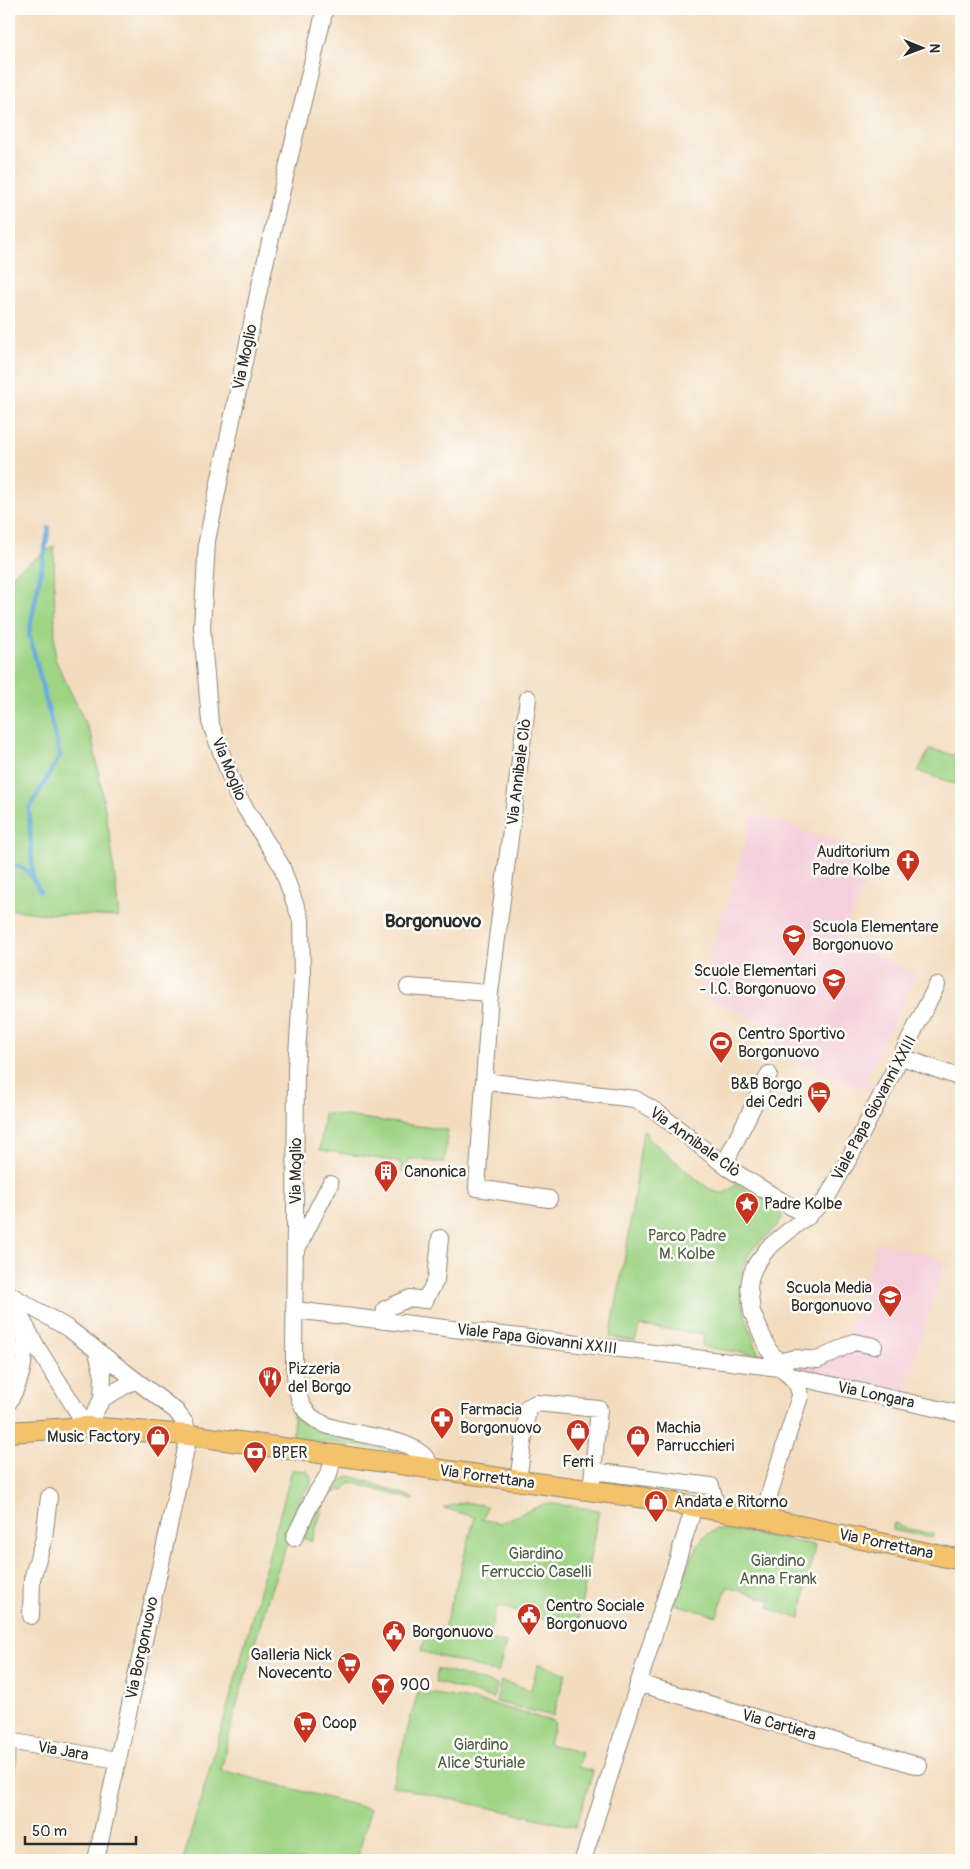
<svg xmlns="http://www.w3.org/2000/svg" width="970" height="1869" viewBox="0 0 970 1869" font-family="Pangolin,sans-serif">
	<style>
		.built { fill: #f5cfdb }
		.green { fill: #9fd485; stroke: #658058 }
		.lines { fill: none; stroke-linecap: round; stroke-linejoin: round }
		.stream { stroke: #66abdc; stroke-width: 4.5 }
		.minor-casing { stroke: #8f8474; stroke-width: 18 }
		.major-casing { stroke: #8f8474; stroke-width: 22 }
		.minor { stroke: #fff; stroke-width: 16 }
		.major { stroke: #f4c26a; stroke-width: 20 }
		.labels { text-anchor: middle; dominant-baseline: central; stroke-width: 5; stroke-linejoin: round; paint-order: stroke }
		.street-label { font-size: 16px; fill: #2b2b2b; stroke: #fdfcf7 }
		.poi-label { font-size: 16px; fill: #2b2b2b; stroke: #fdfcf7; text-anchor: start }
		.park-label { font-size: 16px; fill: #4e5e46; stroke: #fdfcf7 }
		.quarter-label { font-size: 19px; font-weight: bold; fill: #2b2b2b; stroke: #fdfcf7 }
	</style>
	<rect width="100%" height="100%" fill="#fdfcf7"/>
	<filter id="ink" filterUnits="userSpaceOnUse"><feTurbulence type="fractalNoise" baseFrequency=".02" numOctaves="2"/><feDisplacementMap in="SourceGraphic" scale="10" xChannelSelector="R" yChannelSelector="G"/><feConvolveMatrix kernelMatrix="1 2 1 2 8 2 1 2 1" color-interpolation-filters="sRGB"/></filter>
	<filter id="wash" filterUnits="userSpaceOnUse"><feTurbulence type="fractalNoise" baseFrequency=".0096" numOctaves="4" result="noise"/><feDisplacementMap in="SourceGraphic" scale="20" xChannelSelector="R" yChannelSelector="G"/><feGaussianBlur stdDeviation="1.12" result="paint"/><feColorMatrix in="noise" values="0 0 0 0 0 0 0 0 0 0 0 0 0 0 0 0 0 1.4 0 .05"/><feComposite in="paint" operator="in"/></filter>
	<g filter="url(#wash)">
		<rect width="100%" height="100%" fill="#f3dcbe"/>
		<path class="built" d="M754,813L877,857L841,938L916,975L865,1080L885,1088L882,1096L771,1054L781,1030L698,995Z
			M878,1241L945,1261L903,1396L793,1373L778,1347L816,1354L848,1336Z"/>
		<path class="green" d="M54,546L55,659L92,737L111,843L119,917L37,913L9,909V584L14,573Z
			M930,749L961,757V786L918,771Z
			M324,1113L448,1130L444,1163L409,1159L405,1173L401,1171V1162L320,1150Z
			M643,1130L647,1132V1138C663,1147 706,1193 720,1193C726,1194 732,1187 737,1184L780,1209L782,1218C775,1231 763,1238 753,1249C727,1279 748,1322 759,1355L702,1347L704,1334L640,1326L635,1341L610,1337L628,1240Z
			M9,1295L14,1311L20,1367L9,1397Z
			M293,1406C295,1413 298,1419 303,1423C319,1435 377,1444 398,1448V1451L293,1438Z
			M292,1470L307,1471L311,1478V1484L303,1494L297,1508L289,1538L269,1595L235,1711L221,1770L370,1809L357,1860H183L227,1709Z
			M351,1476L409,1496L414,1500L350,1482L345,1489L333,1493L325,1501L313,1538L311,1541L305,1539L304,1540C306,1532 308,1522 311,1513C317,1498 335,1480 351,1476Z
			M464,1502L487,1506L483,1519H480L500,1523L546,1503L599,1510L577,1629L497,1606L488,1638L506,1643L498,1673L421,1651L424,1641L442,1636L475,1517L444,1508Z
			M894,1523L900,1525V1527L933,1534L932,1538L892,1530Z
			M716,1529H727L815,1545L800,1619L769,1608L771,1600L727,1587L717,1616L674,1604L690,1560L703,1537Z
			M538,1664L566,1673L553,1716L496,1702L501,1681L531,1690Z
			M438,1669L497,1685L493,1698L435,1682Z
			M418,1691L492,1704L555,1722L549,1744L582,1753L578,1767L593,1771L576,1827L392,1786Z
			M9,1749L18,1751L13,1778L9,1777Z"/>
		<g class="lines">
			<path class="stream" d="M9,862L28,871L40,891
				M33,880L29,809L60,756L29,633L49,528"/>
		</g>
	</g>
	<g filter="url(#ink)">
		<g class="lines">
			<g class="minor-casing">
				<path id="minor" d="M325,9L284,181L258,294L207,541L202,628L210,722L237,795L281,865L301,920L302,980L296,1069L294,1360C295,1375 296,1399 306,1411C327,1439 394,1430 422,1454C427,1458 430,1465 434,1469
					M528,698L490,993L477,1188L549,1199
					M408,987L490,993
					M902,1057L961,1078
					M484,1081L635,1099L657,1112L728,1168L808,1217
					M724,1165L769,1074
					M296,1251L330,1184
					M9,1294L69,1329L176,1411L185,1423L189,1435L96,1860
					M9,1295L38,1349L87,1427L102,1399L103,1376L97,1352
					M294,1310L780,1368C790,1376 799,1382 800,1396L762,1518
					M384,1321L385,1309L410,1298L425,1300L436,1280L440,1238
					M778,1362L795,1358L818,1360L854,1342L874,1346
					M780,1368L778,1362L768,1349L752,1312L749,1287L751,1275L756,1264L768,1248L825,1201L852,1153L937,985
					M791,1376L961,1414
					M102,1399L135,1380
					M9,1402C25,1374 26,1356 22,1325
					M593,1471L711,1486L718,1511
					M518,1481L528,1407L536,1403L599,1409L591,1491
					M294,1538L315,1495L329,1474L334,1455
					M31,1616L32,1579L44,1538L49,1497
					M638,1683L919,1766
					M9,1741L117,1760
					M583,1860L694,1507"/>
			</g>
			<g class="major-casing">
				<path id="major" d="M9,1432L87,1427L189,1435L645,1498L762,1518L961,1560"/>
			</g>
			<use href="#minor" class="minor"/>
			<use href="#major" class="major"/>
		</g>
	</g>
	<defs>
		<g id="church-pin" transform="scale(1.25)"><path d="M0 17L-7.5 6A9.5 9.5 0 1 1 7.5 6Z" fill="#c8321e" stroke="#fdfcf7"/><path d="M-1.2-6h2.4v3.5h3.3v2.4h-3.3V6h-2.4V-.1h-3.3v-2.4h3.3Z" fill="#fff"/></g>
		<g id="school-pin" transform="scale(1.25)"><path d="M0 17L-7.5 6A9.5 9.5 0 1 1 7.5 6Z" fill="#c8321e" stroke="#fdfcf7"/><path d="M0-5L7-2L0 1L-7-2ZM-4 1L0 2.5L4 1V4Q0 6-4 4Z" fill="#fff"/></g>
		<g id="stadium-pin" transform="scale(1.25)"><path d="M0 17L-7.5 6A9.5 9.5 0 1 1 7.5 6Z" fill="#c8321e" stroke="#fdfcf7"/><path d="M0-5a6.5 5 0 1 0 0 10a6.5 5 0 1 0 0-10ZM-3.5-1.8h7v3.6h-7Z" fill="#fff"/></g>
		<g id="hotel-pin" transform="scale(1.25)"><path d="M0 17L-7.5 6A9.5 9.5 0 1 1 7.5 6Z" fill="#c8321e" stroke="#fdfcf7"/><path d="M-6-4.5h1.5V1H6V5H4.5V3h-9V5H-6ZM-4 0a1.8 1.8 0 1 1 3.6 0ZM.5 0V-2.5h3Q6-2.5 6 0Z" fill="#fff"/></g>
		<g id="building-pin" transform="scale(1.25)"><path d="M0 17L-7.5 6A9.5 9.5 0 1 1 7.5 6Z" fill="#c8321e" stroke="#fdfcf7"/><path d="M-4-6H4V6H1V3H-1V6H-4ZM-2.5-4.3h1.7v1.8h-1.7ZM.8-4.3h1.7v1.8H.8ZM-2.5-1h1.7V.8h-1.7ZM.8-1h1.7V.8H.8Z" fill="#fff"/></g>
		<g id="sight-pin" transform="scale(1.25)"><path d="M0 17L-7.5 6A9.5 9.5 0 1 1 7.5 6Z" fill="#c8321e" stroke="#fdfcf7"/><path d="M0-6L1.8-2.2L6-1.7L2.9 1.2L3.7 5.4L0 3.3L-3.7 5.4L-2.9 1.2L-6-1.7L-1.8-2.2Z" fill="#fff"/></g>
		<g id="restaurant-pin" transform="scale(1.25)"><path d="M0 17L-7.5 6A9.5 9.5 0 1 1 7.5 6Z" fill="#c8321e" stroke="#fdfcf7"/><path d="M-5-6h1v4h1v-4h1v4h1v-4h1v5L-1.5 .5V6h-2V.5L-5-1ZM5-6V6H3V1.5H1.5Q1.5-4 5-6Z" fill="#fff"/></g>
		<g id="pharmacy-pin" transform="scale(1.25)"><path d="M0 17L-7.5 6A9.5 9.5 0 1 1 7.5 6Z" fill="#c8321e" stroke="#fdfcf7"/><path d="M-2-6h4v4h4v4h-4v4h-4v-4h-4v-4h4Z" fill="#fff"/></g>
		<g id="shop-pin" transform="scale(1.25)"><path d="M0 17L-7.5 6A9.5 9.5 0 1 1 7.5 6Z" fill="#c8321e" stroke="#fdfcf7"/><path d="M-5-2.5h2.3a2.7 3.5 0 0 1 5.4 0H5L5.5 6h-11ZM-1.5-2.5h3a1.5 2.3 0 0 0-3 0Z" fill="#fff"/></g>
		<g id="bank-pin" transform="scale(1.25)"><path d="M0 17L-7.5 6A9.5 9.5 0 1 1 7.5 6Z" fill="#c8321e" stroke="#fdfcf7"/><path d="M-6-4H6V4H-6ZM0-2.3a2.3 2.3 0 1 0 0 4.6a2.3 2.3 0 1 0 0-4.6Z" fill="#fff"/></g>
		<g id="civic-pin" transform="scale(1.25)"><path d="M0 17L-7.5 6A9.5 9.5 0 1 1 7.5 6Z" fill="#c8321e" stroke="#fdfcf7"/><path d="M-.6-6.5H3V-4.5H.6V-3L4-1V1h2V6H-6V1h2V-1L-.6-3ZM-1.2 2.5V6h2.4V2.5Z" fill="#fff"/></g>
		<g id="supermarket-pin" transform="scale(1.25)"><path d="M0 17L-7.5 6A9.5 9.5 0 1 1 7.5 6Z" fill="#c8321e" stroke="#fdfcf7"/><path d="M-6-5.5h2.5l.6 2H6L4.5 2H-2.5L-4.4-4H-6ZM-1.5 3.2a1.3 1.3 0 1 0 .1 0ZM3 3.2a1.3 1.3 0 1 0 .1 0Z" fill="#fff"/></g>
		<g id="bar-pin" transform="scale(1.25)"><path d="M0 17L-7.5 6A9.5 9.5 0 1 1 7.5 6Z" fill="#c8321e" stroke="#fdfcf7"/><path d="M-6-5H6L.8 .8V4.5H3.5V6h-7V4.5H-.8V.8Z" fill="#fff"/></g>
	</defs>
	<g fill-rule="evenodd">
		<use href="#church-pin" x="908" y="861"/>
		<use href="#school-pin" x="794" y="936"/>
		<use href="#school-pin" x="834" y="980"/>
		<use href="#stadium-pin" x="721" y="1043"/>
		<use href="#hotel-pin" x="819" y="1093"/>
		<use href="#building-pin" x="386" y="1172"/>
		<use href="#sight-pin" x="747" y="1204"/>
		<use href="#school-pin" x="890" y="1297"/>
		<use href="#restaurant-pin" x="270" y="1378"/>
		<use href="#pharmacy-pin" x="442" y="1419"/>
		<use href="#shop-pin" x="578" y="1431"/>
		<use href="#shop-pin" x="158" y="1437"/>
		<use href="#shop-pin" x="638" y="1437"/>
		<use href="#bank-pin" x="255" y="1453"/>
		<use href="#shop-pin" x="656" y="1502"/>
		<use href="#civic-pin" x="529" y="1615"/>
		<use href="#civic-pin" x="394" y="1632"/>
		<use href="#supermarket-pin" x="349" y="1664"/>
		<use href="#bar-pin" x="383" y="1685"/>
		<use href="#supermarket-pin" x="305" y="1723"/>
	</g>
	<g class="labels">
		<g class="street-label">
			<text transform="translate(245 357) rotate(-78)">Via Moglio</text>
			<text transform="translate(229 769) rotate(68)">Via Moglio</text>
			<text transform="translate(519 772) rotate(-83)">Via Annibale Clò</text>
			<text transform="translate(874 1108) rotate(-62)">Viale Papa Giovanni XXIII</text>
			<text transform="translate(695 1142) rotate(36)">Via Annibale Clò</text>
			<text transform="translate(296 1171) rotate(-90)">Via Moglio</text>
			<text transform="translate(537 1339) rotate(7)">Viale Papa Giovanni XXIII</text>
			<text transform="translate(876 1395) rotate(12)">Via Longara</text>
			<text transform="translate(487 1477) rotate(8)">Via Porrettana</text>
			<text transform="translate(886 1544) rotate(12)">Via Porrettana</text>
			<text transform="translate(142 1648) rotate(-78)">Via Borgonuovo</text>
			<text transform="translate(779 1725) rotate(16)">Via Cartiera</text>
			<text transform="translate(63 1751) rotate(10)">Via Jara</text>
		</g>
		<g class="poi-label">
			<text x="890" y="852" text-anchor="end">Auditorium<tspan x="890" dy="18">Padre Kolbe</tspan></text>
			<text x="812" y="927">Scuola Elementare<tspan x="812" dy="18">Borgonuovo</tspan></text>
			<text x="816" y="971" text-anchor="end">Scuole Elementari<tspan x="816" dy="18">- I.C. Borgonuovo</tspan></text>
			<text x="738" y="1034">Centro Sportivo<tspan x="738" dy="18">Borgonuovo</tspan></text>
			<text x="802" y="1084" text-anchor="end">B&amp;B Borgo<tspan x="802" dy="18">dei Cedri</tspan></text>
			<text x="404" y="1172">Canonica</text>
			<text x="764" y="1204">Padre Kolbe</text>
			<text x="872" y="1288" text-anchor="end">Scuola Media<tspan x="872" dy="18">Borgonuovo</tspan></text>
			<text x="288" y="1369">Pizzeria<tspan x="288" dy="18">del Borgo</tspan></text>
			<text x="460" y="1410">Farmacia<tspan x="460" dy="18">Borgonuovo</tspan></text>
			<text x="656" y="1428">Machia<tspan x="656" dy="18">Parrucchieri</tspan></text>
			<text x="140" y="1437" text-anchor="end">Music Factory</text>
			<text x="272" y="1453">BPER</text>
			<text x="578" y="1462" text-anchor="middle">Ferri</text>
			<text x="674" y="1502">Andata e Ritorno</text>
			<text x="546" y="1606">Centro Sociale<tspan x="546" dy="18">Borgonuovo</tspan></text>
			<text x="412" y="1632">Borgonuovo</text>
			<text x="332" y="1655" text-anchor="end">Galleria Nick<tspan x="332" dy="18">Novecento</tspan></text>
			<text x="400" y="1685">900</text>
			<text x="322" y="1723">Coop</text>
		</g>
		<g class="park-label">
			<text x="687" y="1236">Parco Padre<tspan x="687" dy="18">M. Kolbe</tspan></text>
			<text x="536" y="1554">Giardino<tspan x="536" dy="18">Ferruccio Caselli</tspan></text>
			<text x="778" y="1561">Giardino<tspan x="778" dy="18">Anna Frank</tspan></text>
			<text x="481" y="1745">Giardino<tspan x="481" dy="18">Alice Sturiale</tspan></text>
		</g>
		<g class="quarter-label">
			<text x="433" y="921">Borgonuovo</text>
		</g>
	</g>
	<rect width="970" height="1869" fill="none" stroke="#fdfcf7" stroke-width="30"/>
	<g transform="translate(922 48) rotate(91)" stroke="#fdfcf7" stroke-width="4" paint-order="stroke">
	<path d="M0-4L9 19L0 12L-9 19Z" fill="#2b2b2b"/>
	<text y="-8" font-size="14" font-weight="bold" text-anchor="middle" fill="#2b2b2b">N</text>
	</g>
	<path d="M25 1836v8h111v-8" fill="none" stroke="#2b2b2b" stroke-width="2.5"/>
	<text x="32" y="1836" font-size="15" fill="#2b2b2b" stroke="#fdfcf7" stroke-width="4" paint-order="stroke">50 m</text>
</svg>
